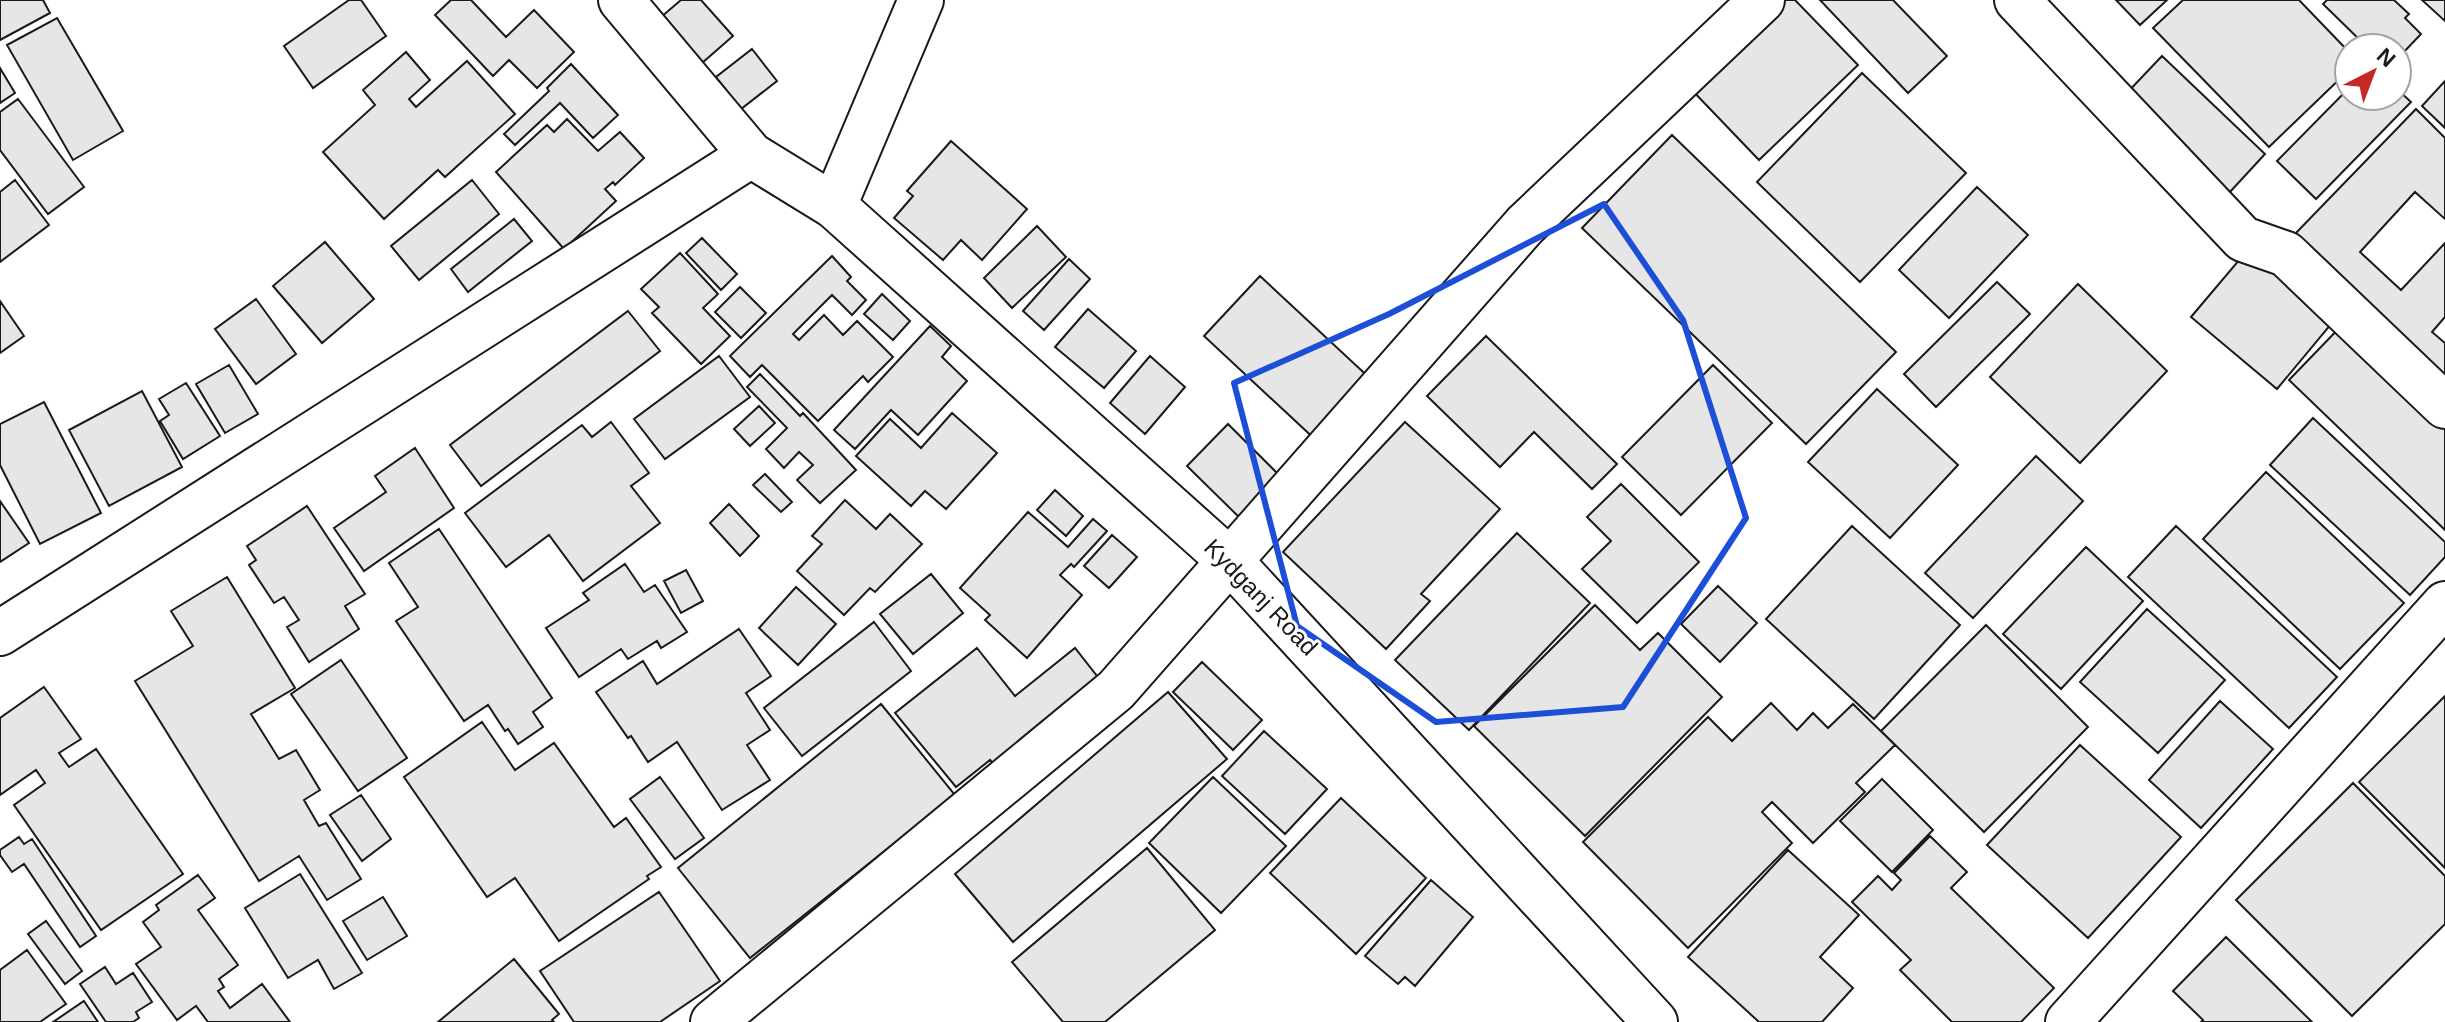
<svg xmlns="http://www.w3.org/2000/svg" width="2445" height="1022" viewBox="0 0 2445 1022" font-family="Arial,sans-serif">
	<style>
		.building { fill: #e6e6e6; stroke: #1a1a1a; stroke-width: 2 }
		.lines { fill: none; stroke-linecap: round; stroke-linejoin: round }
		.minor-casing { stroke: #1a1a1a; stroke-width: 48 }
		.major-casing { stroke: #1a1a1a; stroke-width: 48 }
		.minor { stroke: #fff; stroke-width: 44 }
		.major { stroke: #fff; stroke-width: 44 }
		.marked { fill: none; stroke: #1d4ed8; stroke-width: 6; stroke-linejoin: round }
		.labels { text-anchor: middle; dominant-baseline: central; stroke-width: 6; stroke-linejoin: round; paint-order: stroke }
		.street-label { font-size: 24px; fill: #1a1a1a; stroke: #fff }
	</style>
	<rect width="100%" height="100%" fill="#fff"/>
	<path class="building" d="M0,0H43L50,13L0,40Z
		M349,0H361L386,36L313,88L284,46Z
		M451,0H471L506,37L534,10L574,52L537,88L509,60L493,76L435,15Z
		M681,0H701L733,36L694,70L654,23Z
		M1779,0H1795L1858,65L1759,160L1689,87Z
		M1820,0H1893L1947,56L1908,93Z
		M2116,0H2167L2140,25Z
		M2183,0H2299L2349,52V70L2269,147L2153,28Z
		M2327,0H2394L2409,14L2405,18L2421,34L2401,55L2397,48L2385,39L2377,48H2368L2323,4Z
		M2422,0H2445V21Z
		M57,18L123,131L73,160L7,45Z
		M752,49L777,81L741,109L716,77Z
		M406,52L430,80L409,99L416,107L467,61L515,114L445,177L438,170L384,219L323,152L375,105L363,90Z
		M2162,56L2265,154L2229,193L2124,96Z
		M571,64L618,115L593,138L560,103L515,145L504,134L549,91L547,88Z
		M0,68L15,93L0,103Z
		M1862,73L1966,173L1860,282L1757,182Z
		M2445,81V128L2422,106Z
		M2349,88V96H2397V89L2411,102L2316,199L2277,161Z
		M18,99L84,187L48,214L0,150V112Z
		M2416,109L2445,138V219L2415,192L2360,252L2401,290L2445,243V317L2432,332L2445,343V383L2293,236Z
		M567,119L598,151L620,132L644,158L615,185L613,182L605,189L616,201L564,249L496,172L547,125L554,132Z
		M1672,135L1896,352L1806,444L1582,228Z
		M951,141L1027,209L982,260L961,240L943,260L894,218L913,196L907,191Z
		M15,180L49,225L0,262V192Z
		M472,180L499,214L419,280L391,246Z
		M1977,187L2028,235L1949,318L1899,270Z
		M514,219L532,241L468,292L451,269Z
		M1037,226L1066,257L1012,308L984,278Z
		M702,238L737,274L721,290L686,253Z
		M325,242L374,299L322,343L273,286Z
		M2251,246L2337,317L2277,389L2191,317Z
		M680,253L718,294L703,308L730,336L701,364L652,313L659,307L641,289Z
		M832,256L851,277L847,281L866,300L852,315L832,295L793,334L799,340L824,315L843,335L857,321L893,357L868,382L863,376L818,421L762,365L750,377L730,356Z
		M1069,259L1090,279L1044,330L1023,311Z
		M1260,276L1375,383L1319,443L1204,336Z
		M1997,282L2030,314L1936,407L1904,374Z
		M2078,284L2167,371L2080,463L1990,377Z
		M740,287L766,313L741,338L715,312Z
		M882,294L910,321L893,340L864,314Z
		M256,299L296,354L256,384L215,329Z
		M0,301L24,336L0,353Z
		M1088,309L1136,351L1104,388L1055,347Z
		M628,311L660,351L481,486L450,445Z
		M2346,321L2445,417V530L2289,380Z
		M930,326L951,346L942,357L967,381L918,435L891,410L855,449L834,430Z
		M1486,336L1617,464L1592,489L1534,432L1500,467L1427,396Z
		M719,356L750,397L665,459L634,419Z
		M1150,356L1185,387L1145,434L1110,403Z
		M229,365L258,414L225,433L196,384Z
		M1713,365L1772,423L1681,515L1622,457Z
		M760,374L800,416L803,413L856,470L820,503L797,480L813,465L799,452L784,468L766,449L787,428L747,387Z
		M186,383L220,436L183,459L160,421L169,415L159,399Z
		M1877,389L1958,465L1890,538L1808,462Z
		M142,391L182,467L109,506L69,430Z
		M44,402L101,513L40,544L0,465V424Z
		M759,406L775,423L750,446L734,429Z
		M952,413L997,453L946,509L925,491L911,506L856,456L890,419L921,448Z
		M2313,418L2445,542V557L2410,595L2270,465Z
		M611,422L649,473L631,486L660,523L583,581L549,535L506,567L465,513L582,425L592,437Z
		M1405,422L1500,509L1421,594L1430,601L1386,649L1283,552Z
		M1228,424L1284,480L1243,521L1187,466Z
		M415,448L454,508L364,571L334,528L386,492L375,476Z
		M2036,456L2083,501L1973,618L1925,573Z
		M2266,472L2404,603L2340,669L2203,539Z
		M765,474L792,502L781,512L753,485Z
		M1621,484L1699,562L1637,623L1582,569L1611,541L1587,517Z
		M1055,490L1083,516L1066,536L1037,510Z
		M845,500L876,529L890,514L922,544L875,592L870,588L844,615L797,571L822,544L812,536Z
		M0,501L29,543L0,562Z
		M729,504L759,536L740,556L710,523Z
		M307,506L365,594L345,606L359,629L309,662L287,627L299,620L284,597L274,603L249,565L256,560L247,546Z
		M1028,512L1068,547L1093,519L1107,531L1074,567L1071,564L1060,575L1082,595L1027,658L985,620L990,615L960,588Z
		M1852,526L1960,625L1874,719L1766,619Z
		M2176,526L2337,677L2289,728L2128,577Z
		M439,529L552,698L533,712L543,727L518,744L508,729L505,731L488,705L464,721L396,621L418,607L389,563Z
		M1517,533L1590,603L1469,730L1395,660Z
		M1112,535L1137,557L1109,588L1084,566Z
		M2086,547L2143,601L2061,689L2003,634Z
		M625,564L644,592L655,585L687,632L661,648L657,641L628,659L621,649L579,677L546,628L589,600L583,593Z
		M686,570L703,601L681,613L664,581Z
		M931,574L963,613L913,654L880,614Z
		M227,577L295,688L251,714L279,759L296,750L320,790L304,800L319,826L326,823L361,879L327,900L299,856L259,881L135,681L193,646L171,611Z
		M1718,586L1757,623L1720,662L1681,624Z
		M796,587L836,624L798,665L759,628Z
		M1595,605L1640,650L1658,633L1722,697L1585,836L1474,726Z
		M2147,609L2225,680L2158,753L2080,682Z
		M874,622L911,671L802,756L764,708Z
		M1986,625L2088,727L1984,832L1881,731Z
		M739,629L771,676L746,693L770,730L747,745L770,780L722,810L677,742L648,762L631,736L628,738L596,692L643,661L657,684Z
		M977,648L1015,696L1075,648L1108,690L1002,774L990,760L956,787L895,713Z
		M341,660L407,758L358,791L291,694Z
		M1202,662L1262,720L1233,750L1173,692Z
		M44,687L81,739L59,753L69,767L96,749L183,874L101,930L14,805L45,783L36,770L0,795V718Z
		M1168,692L1227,759L1013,942L955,874Z
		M2445,696V868L2359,782Z
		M2220,701L2273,749L2201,828L2149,780Z
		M1771,703L1797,730L1813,713L1828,728L1853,704L1895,745L1856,783L1865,792L1813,843L1772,802L1762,812L1792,843L1688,948L1583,842L1708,717L1732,741Z
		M881,704L955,795L750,958L678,868Z
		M482,722L515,770L554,743L614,827L626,818L661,867L647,876L649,879L559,941L515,878L487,897L404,777Z
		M1264,731L1327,789L1285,834L1222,776Z
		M2080,745L2181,837L2088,938L1987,845Z
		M660,777L704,838L675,859L630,799Z
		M1213,777L1286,846L1221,913L1149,843Z
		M1882,779L1933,830L1892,872L1840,821Z
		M2353,783L2445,876V924L2352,1016L2236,900Z
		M361,795L391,839L362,861L330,815Z
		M1341,798L1426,878L1356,954L1270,873Z
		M1930,836L1967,872L1951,888L2054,988L2021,1022H1952L1900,970L1911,960L1852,902L1878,876L1892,890L1901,880L1894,873Z
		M19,837L24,844L32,839L96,936L80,947L24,864L12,872L0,855V850Z
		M1147,848L1215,930L1105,1022H1063L1012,962Z
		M1788,850L1859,915L1820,957L1853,988L1822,1022H1759L1688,957Z
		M300,874L362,973L334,989L318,960L288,978L245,908Z
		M198,875L215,898L198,910L238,965L219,979L224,987L218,991L230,1008L262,984L290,1022H208L196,1006L177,1020L136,964L161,947L143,922L159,910L156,905Z
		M1431,880L1473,917L1415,986L1405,977L1398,984L1365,956Z
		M659,892L720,981L660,1022H574L540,971Z
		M383,897L407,936L367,960L343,921Z
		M46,921L82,971L65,984L28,934Z
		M2226,937L2312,1022H2201L2203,1020L2173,991Z
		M27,950L66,1004L40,1022H0V970Z
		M514,959L559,1014L552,1020L554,1022H438Z
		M105,967L116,984L133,973L152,1002L136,1012L139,1018L133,1022H106L80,984Z
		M84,1001L98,1022H53Z"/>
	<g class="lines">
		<g class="minor-casing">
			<path id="minor" d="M2017,0L2243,239L2286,254L2445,406
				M834,206L921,0
				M0,633L751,155
				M713,1022L1116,690L1525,225L1762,0"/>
		</g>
		<g class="major-casing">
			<path id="major" d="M621,0L751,155L834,206L1230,561L1655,1022
				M2068,1022L2445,604"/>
		</g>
		<use href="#minor" class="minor"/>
		<use href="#major" class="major"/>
	</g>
	<path class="marked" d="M1604,204L1683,320L1746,518L1623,707L1436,722L1297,626L1234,383L1389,314Z"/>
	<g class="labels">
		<g class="street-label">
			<text transform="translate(1261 597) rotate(46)">Kydganj Road</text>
		</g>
	</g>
	<g transform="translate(2373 72) rotate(42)"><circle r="38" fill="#ffffff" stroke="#a3a3a3" stroke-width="2"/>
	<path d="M0-6L14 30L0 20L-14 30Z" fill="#c62828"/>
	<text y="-12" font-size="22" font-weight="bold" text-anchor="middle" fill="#1a1a1a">N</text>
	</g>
</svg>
